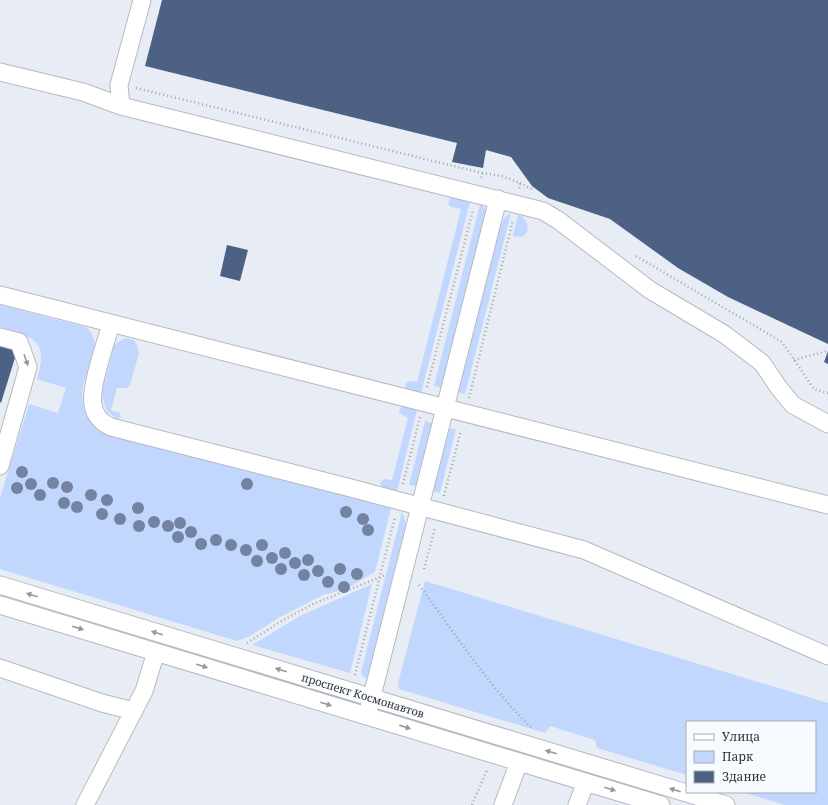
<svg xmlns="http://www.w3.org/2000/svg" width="828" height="805" viewBox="0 0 828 805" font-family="'Noto Serif',serif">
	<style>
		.green { fill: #c1d7fe }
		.building { fill: #4d6184 }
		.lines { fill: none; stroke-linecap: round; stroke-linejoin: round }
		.minor-casing { stroke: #b5b9c1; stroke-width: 19 }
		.path { stroke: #a2a6ac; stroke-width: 2.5; stroke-dasharray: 1 3; stroke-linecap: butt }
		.minor { stroke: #fff; stroke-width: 17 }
		.tree { fill: #7383a1 }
		.oneway { fill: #98989a }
		.labels { text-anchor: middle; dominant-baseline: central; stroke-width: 4; stroke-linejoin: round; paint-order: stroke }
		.street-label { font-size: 11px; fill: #303235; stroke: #f7faff }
	</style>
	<rect width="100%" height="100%" fill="#e8edf5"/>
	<path class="green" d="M454,197L470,202L421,393L406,389L405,384L409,381L417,382L461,209L451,207L448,204L450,198Z
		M480,204L485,208L486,212L441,388L434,386Z
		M511,213L465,394L458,392L501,225L505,217Z
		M518,214C527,219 530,225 526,234L521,237L513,236Z
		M0,305L85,327C105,341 89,367 84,383C79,399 85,423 101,432L391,508L375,572L346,589L323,595L280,617L250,636L237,641L0,569V498L29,404L58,413L66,388L37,379C49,340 34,338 0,327Z
		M125,338L134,340L138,348L139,353L130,385L127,388H117L111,410L120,413L121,418L116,419L106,410L102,395L114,345Z
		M403,407L417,410L397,491L383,487L380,484L383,479L392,480L408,418L399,413L400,408Z
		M425,421L432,423L416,486L409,485Z
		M450,428L456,429L440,493L433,491Z
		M402,512L406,524L367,678L363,677L361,672Z
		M425,581L828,703V805H785L742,792H815V722H687V775L597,748L595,740L550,726L545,733L399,689L398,683Z
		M372,584L350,673L252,645L300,616Z"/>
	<path class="building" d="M162,0H828V344L728,297L678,268L610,219L548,198L532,186L511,157L486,150L483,168L452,162L457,143L145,66Z
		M227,245L248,250L240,281L220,276Z
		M0,343L18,348L1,403L0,402Z
		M828,351V364L824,362Z"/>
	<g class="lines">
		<g class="minor-casing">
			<path id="minor" d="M0,72L83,92L121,106L543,211L558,220L650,290L724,334L762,363L779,388L793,405L828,424
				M121,106L119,85L142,0
				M0,295L828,505
				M111,323C106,343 90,385 93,404C94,415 102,423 111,427L347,487L584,550L828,656
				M0,337L19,342L28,367L0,466
				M0,585L726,805
				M0,605L661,805
				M0,668L102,703L134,711
				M369,708L498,199
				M85,805L144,691L156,652
				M503,805L519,762
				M577,805L586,782"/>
		</g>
		<path class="path" d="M136,88L482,173L481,179
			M482,173L502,176L520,183L519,189
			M520,183L534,190
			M636,256L782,342L814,389L828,393
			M794,360L827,351
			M427,387L473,210
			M469,398L513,220
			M403,484L420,417
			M444,496L461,430
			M424,569L435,528
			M419,585C456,634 487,685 531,727
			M247,643L280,622L313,604L386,575
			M355,675L395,517
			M472,805L487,770"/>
		<use href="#minor" class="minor"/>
	</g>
	<g class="tree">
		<circle cx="22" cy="472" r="6"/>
		<circle cx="53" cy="483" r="6"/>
		<circle cx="31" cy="484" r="6"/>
		<circle cx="247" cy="484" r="6"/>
		<circle cx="67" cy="487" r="6"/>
		<circle cx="17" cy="488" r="6"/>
		<circle cx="40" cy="495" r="6"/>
		<circle cx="91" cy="495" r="6"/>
		<circle cx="107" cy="500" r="6"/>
		<circle cx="64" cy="503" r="6"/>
		<circle cx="77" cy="507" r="6"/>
		<circle cx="138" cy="508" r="6"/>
		<circle cx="346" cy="512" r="6"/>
		<circle cx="102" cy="514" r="6"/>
		<circle cx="120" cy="519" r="6"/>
		<circle cx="363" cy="519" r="6"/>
		<circle cx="154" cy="522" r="6"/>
		<circle cx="180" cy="523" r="6"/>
		<circle cx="139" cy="526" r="6"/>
		<circle cx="168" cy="526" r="6"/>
		<circle cx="368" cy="530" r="6"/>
		<circle cx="191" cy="532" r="6"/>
		<circle cx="178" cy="537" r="6"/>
		<circle cx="216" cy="540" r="6"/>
		<circle cx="201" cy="544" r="6"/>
		<circle cx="231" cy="545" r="6"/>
		<circle cx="262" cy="545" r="6"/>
		<circle cx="246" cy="550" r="6"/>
		<circle cx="285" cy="553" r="6"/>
		<circle cx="272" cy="558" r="6"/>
		<circle cx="308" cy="560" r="6"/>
		<circle cx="257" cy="561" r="6"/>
		<circle cx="295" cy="563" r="6"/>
		<circle cx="281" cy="569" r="6"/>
		<circle cx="340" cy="569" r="6"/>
		<circle cx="318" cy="571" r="6"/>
		<circle cx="357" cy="574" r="6"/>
		<circle cx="304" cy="575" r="6"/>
		<circle cx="328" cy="582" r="6"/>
		<circle cx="344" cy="587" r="6"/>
	</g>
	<defs><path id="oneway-solid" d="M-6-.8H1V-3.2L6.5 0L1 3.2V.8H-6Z"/></defs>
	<g class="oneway">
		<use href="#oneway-solid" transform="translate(26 360) rotate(71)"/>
		<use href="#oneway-solid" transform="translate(32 595) rotate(-163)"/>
		<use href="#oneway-solid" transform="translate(78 628) rotate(17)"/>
		<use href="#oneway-solid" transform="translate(157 633) rotate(-163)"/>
		<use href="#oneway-solid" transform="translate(202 666) rotate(17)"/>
		<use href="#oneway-solid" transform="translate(281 670) rotate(-163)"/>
		<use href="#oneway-solid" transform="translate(326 704) rotate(17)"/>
		<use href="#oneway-solid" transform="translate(405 727) rotate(17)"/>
		<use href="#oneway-solid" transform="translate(551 752) rotate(-163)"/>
		<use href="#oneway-solid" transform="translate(610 789) rotate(17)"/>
		<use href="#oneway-solid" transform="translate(675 790) rotate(-163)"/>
	</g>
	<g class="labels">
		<g class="street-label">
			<text transform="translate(363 695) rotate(17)">проспект Космонавтов</text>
		</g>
	</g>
	<rect x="686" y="721" width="130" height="72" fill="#f7faff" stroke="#a7aaae"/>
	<rect x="694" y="734" width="20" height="6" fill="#ffffff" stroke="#a7aaae"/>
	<text x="722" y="741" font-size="12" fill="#303235">Улица</text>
	<rect x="694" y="751" width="20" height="12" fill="#c1d7fe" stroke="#a7aaae"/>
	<text x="722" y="761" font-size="12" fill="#303235">Парк</text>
	<rect x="694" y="771" width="20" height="12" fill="#4d6184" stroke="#a7aaae"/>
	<text x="722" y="781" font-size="12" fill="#303235">Здание</text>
</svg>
